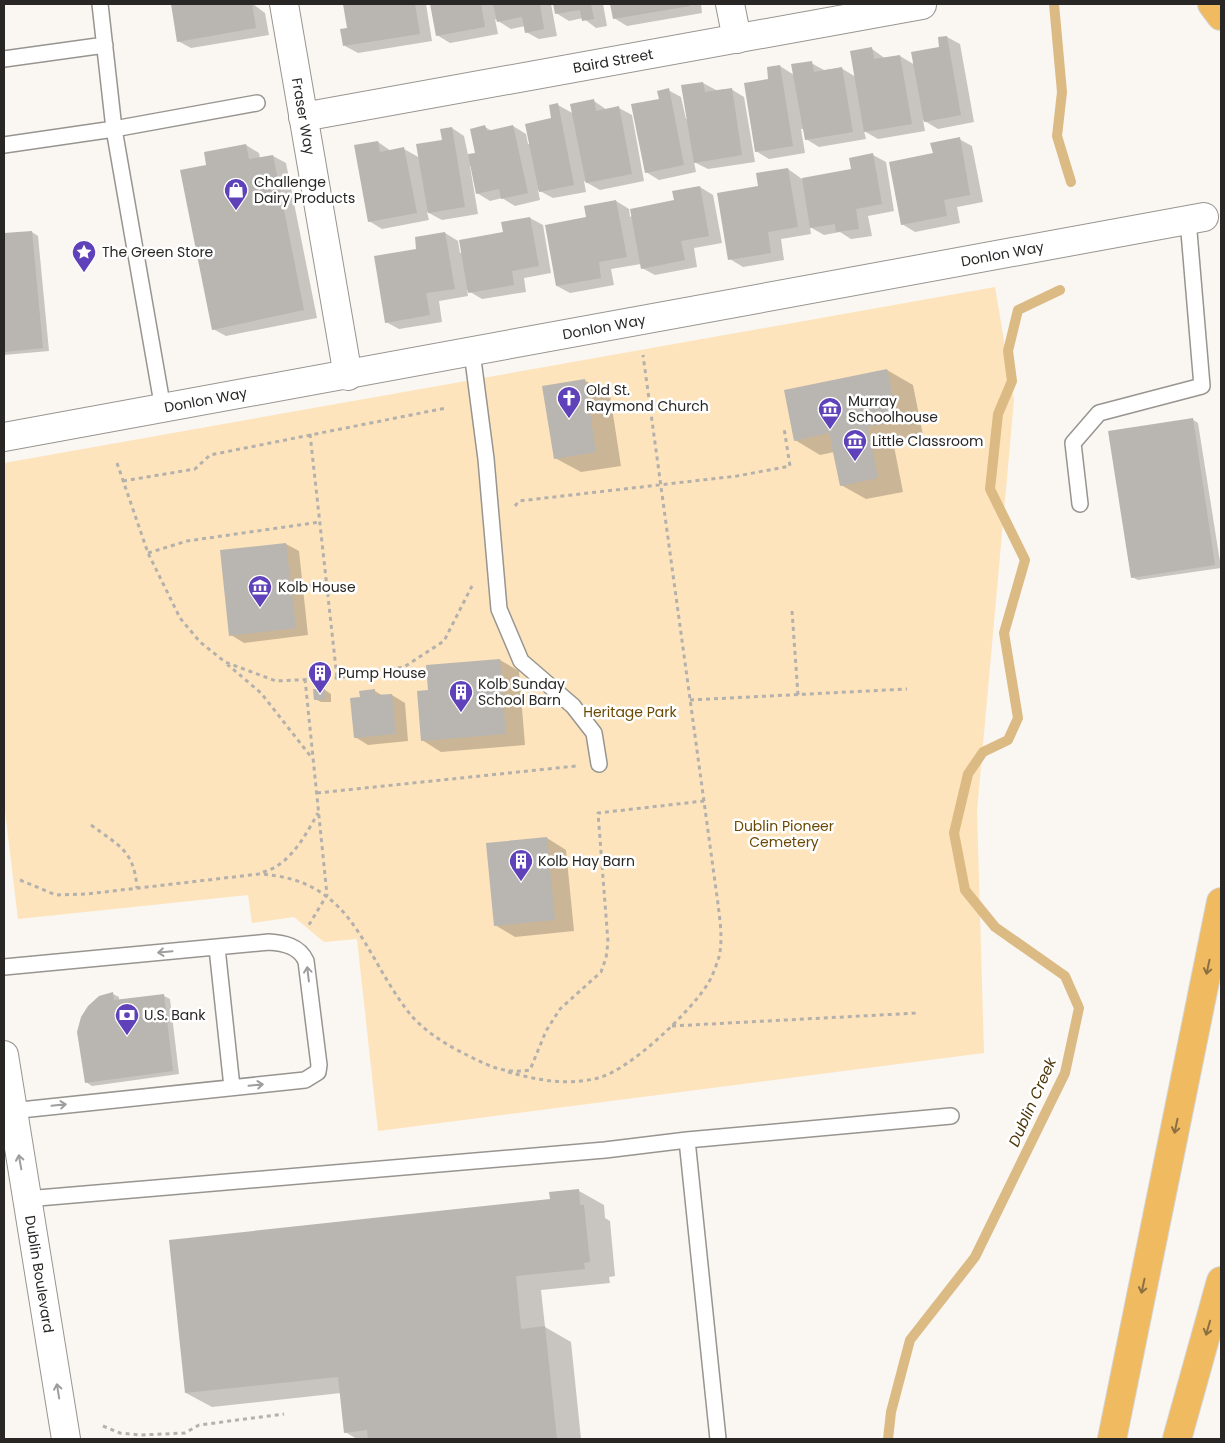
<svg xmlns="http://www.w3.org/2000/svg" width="1225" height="1443" viewBox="0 0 1225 1443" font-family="Poppins,sans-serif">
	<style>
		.green { fill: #fde4bc }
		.shadow { fill: #0003 }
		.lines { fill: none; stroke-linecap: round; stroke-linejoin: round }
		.stream { stroke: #dbba84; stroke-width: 10 }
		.building { fill: #b9b5b0 }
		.service-casing { stroke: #989590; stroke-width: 18 }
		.minor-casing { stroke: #989590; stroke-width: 30 }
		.tertiary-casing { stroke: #989590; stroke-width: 30 }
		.motorway-casing { stroke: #d4d4d3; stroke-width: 30 }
		.path { stroke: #b4b1ad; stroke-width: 3; stroke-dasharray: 4 4; stroke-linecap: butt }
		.service { stroke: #fff; stroke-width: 15 }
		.minor { stroke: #fff; stroke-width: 28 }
		.tertiary { stroke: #fff; stroke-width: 28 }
		.motorway { stroke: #efba60; stroke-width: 28 }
		.oneway { stroke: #9e9e9d }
		.oneway2 { stroke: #8c7042 }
		.labels { text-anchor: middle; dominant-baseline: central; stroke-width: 5; stroke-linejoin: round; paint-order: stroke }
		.street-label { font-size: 14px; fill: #282725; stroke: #fff }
		.poi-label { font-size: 14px; fill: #282725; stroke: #fff; text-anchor: start }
		.park-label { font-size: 14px; fill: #6a4a03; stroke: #fff }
		.water-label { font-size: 15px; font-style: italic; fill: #4d3609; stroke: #fff }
	</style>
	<rect width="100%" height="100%" fill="#faf6f1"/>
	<path class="green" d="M995,287L1014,400L977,811L984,1053L378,1131L357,939L324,942L294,917L252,923L248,895L18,919L4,803V463Z"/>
	<path class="shadow" d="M172,4H253L265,13L269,35L191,48L178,41Z
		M344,4H426L432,41L358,53L345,46L349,29Z
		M432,4H551L557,36L539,39L526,32L525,26L511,29L495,19L498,34L450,43L437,35Z
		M554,4H603L607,26L596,28L583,18L569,21L556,13Z
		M611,4H701L702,13L627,26L614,18Z
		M947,37L960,44L974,122L938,129L923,120L925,131L878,139L864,131L866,139L819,147L806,139L804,129H801L805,153L769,159L756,151L770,81L780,66L794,75L811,63L824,70L841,68L856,77L872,49L886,59L900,56L915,65L941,48Z
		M703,83L716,90L731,89L744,97L755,162L708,169L694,162L696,172L659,180L646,172L660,100L668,90L681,97L686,119L688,118L683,86Z
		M594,101L607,110L619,108L632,115L644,181L600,190L584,181L586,192L553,198L538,190L540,200L515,206L502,198L490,201L477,193L472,166H470L478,214L442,220L427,212L429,220L382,229L369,221L378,142L391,151L404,149L420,158L443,141L452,128L464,136L468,155L477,154L485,127L492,131L513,126L526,134L528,144H531L553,119L558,105L574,114Z
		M959,139L972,146L983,202L957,207L960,223L915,232L902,224L934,154Z
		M246,145L259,153L260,158L273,156L286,163L317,318L226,336L213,329L208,166Z
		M873,155L886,162L894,211L868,216L872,236L851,239L840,232L824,235L810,227L811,234L781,239L784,260L743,267L730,259L760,187L757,174L788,169L802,179L853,170Z
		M700,187L713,195L722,243L694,248L697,267L655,275L642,268L641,264L611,269L614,285L570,293L557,286L587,218L616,201L629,209L630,217L632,216L676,201Z
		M530,218L543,225L551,273L524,278L526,292L482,299L467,290L468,296L439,301L442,322L399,329L386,322L418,250L445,233L458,241L460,253L463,252L504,233Z
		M32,232L38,236L49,351L4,355V235Z
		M887,370L913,385L923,435L893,441L903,492L866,499L841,485L834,452L820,455L795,440Z
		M584,380L610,395L621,466L581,472L555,458Z
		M1192,419L1198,423L1221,568L1138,580L1132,577Z
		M286,544L299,551L308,635L244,643L231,635Z
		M500,660L519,671L525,745L441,752L422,740L430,691Z
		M325,690L331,694V702H321L315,699Z
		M375,691L383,696L392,695L405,703L408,741L368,745L355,737L361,698Z
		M547,838L566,850L574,931L515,937L495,925Z
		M113,994L119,997V1001L164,996L170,999L179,1074L92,1086L86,1082Z
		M579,1191L604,1205L605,1218L610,1221L615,1276L609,1277L610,1283L541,1290L545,1327L571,1342L581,1439H357L345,1432L341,1393L212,1407L186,1393L551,1200Z"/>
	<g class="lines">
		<path class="stream" d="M1054,4L1062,92L1057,136L1071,182
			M888,1439L891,1412L910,1340L975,1257L1065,1073L1079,1008L1065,976L995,927L965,890L954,833L968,774L983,752L1008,740L1018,718L1004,633L1025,560L990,489L998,414L1012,381L1008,351L1018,310L1060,290"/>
	</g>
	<path class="building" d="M171,4H252L256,28L177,42Z
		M343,4H415L420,34L343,46L340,29L347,28Z
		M430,4H481L485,27L436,36Z
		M493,4H540L544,29L525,33L522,17L497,22Z
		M553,4H591L594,19L582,21L580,10L555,14Z
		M610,4H690V6L613,19Z
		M947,36L961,115L924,122L911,52L939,47L938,37Z
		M872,47L874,59L900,55L912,124L864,132L850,51Z
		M812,61L814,72L842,67L853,132L805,140L791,64Z
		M780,65L793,146L755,152L744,83L768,79L767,67Z
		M703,82L705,92L732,88L742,155L694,163L681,85Z
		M669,88L684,165L645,173L631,104L659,99L657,91Z
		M594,99L596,111L619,106L632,174L586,183L570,104Z
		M558,103L574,185L539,192L525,124L551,118L549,105Z
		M485,125L487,131L513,125L528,193L501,199L499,189L476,194L468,154L475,153L470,129Z
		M452,127L465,207L428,213L416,144L442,140L440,129Z
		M960,137L970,195L944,200L947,216L901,225L889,162L933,153L930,143Z
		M378,141L380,152L404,147L417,213L368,222L354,145Z
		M246,144L249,159L273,155L304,310L212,330L180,170L206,165L204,152Z
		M873,153L882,204L856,209L859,229L836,232L835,224L810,228L802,178L851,169L849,158Z
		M788,168L798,227L768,232L771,253L728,260L717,193L758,186L756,173Z
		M700,186L709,236L681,241L685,260L641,269L630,209L674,200L672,191Z
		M616,200L627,257L599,262L601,278L556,286L545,225L586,217L584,206Z
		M530,217L539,266L512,271L514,285L468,293L459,240L503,232L501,222Z
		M32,231L43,348L4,352V233Z
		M445,232L455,289L426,293L430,315L385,323L374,256L416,249L415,237Z
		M887,369L898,420L868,427L878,478L840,486L829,433L794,441L784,390Z
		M585,379L596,452L554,459L542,386Z
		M1193,418L1215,565L1131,578L1108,431Z
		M286,543L296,628L229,636L220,550Z
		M500,659L506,734L421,741L417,691L428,690L426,665Z
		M313,689H325L326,699L314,700Z
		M375,689V695L392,694L396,734L354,738L350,698L360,697L359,691Z
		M547,837L555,920L494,926L486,843Z
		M113,992L114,1000L164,994L173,1071L85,1083L77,1032L81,1017L88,1006L99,996Z
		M579,1189L580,1205H584L590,1262L584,1263L585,1269L516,1276L521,1329L545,1326L557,1439H368L367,1430L344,1433L338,1377L185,1393L169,1240L550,1199L549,1192Z"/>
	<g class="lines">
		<g class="service-casing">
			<path id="service" d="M4,59L105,45
				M4,145L114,129L100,4
				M472,352L486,459L499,609L521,661L573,706L594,733L599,764
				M163,409L114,129L257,103
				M1080,504L1073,443L1099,413L1202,386L1188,220
				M217,948L232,1087
				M4,967L269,942C284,943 299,946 306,961L319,1065L318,1072L305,1080L11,1111
				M687,1140L718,1439
				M26,1199L605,1150L687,1140L951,1116"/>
		</g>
		<g class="minor-casing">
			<g id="minor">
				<path id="s1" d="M284,4L348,376"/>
				<path d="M730,4L737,39"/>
				<path id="s2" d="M303,117L922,5"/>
				<path id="s3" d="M4,437L1204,217"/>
			</g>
		</g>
		<g class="tertiary-casing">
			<g id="tertiary">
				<path id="s4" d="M4,1055L66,1439"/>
			</g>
		</g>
		<g class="motorway-casing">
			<path id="motorway" d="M1212,4L1221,16
				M1112,1439L1221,902
				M1177,1439L1221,1281"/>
		</g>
		<path class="path" d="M310,434L337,678
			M117,463L148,553L180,618L200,642L225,662L276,681L337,678L404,667L444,641L472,586
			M123,481L195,469L210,455L446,408
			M515,506L519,501L737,476L790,466L784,428
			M148,553L187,541L320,522
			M291,588L327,584
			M792,611L798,695
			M227,664L261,693L312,758
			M305,679L327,895L307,928
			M690,700L907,689
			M317,793L576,766
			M91,825C119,846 134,850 137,888
			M263,872C290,865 305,836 318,813
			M20,880L56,895L87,894L259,874C354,879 361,952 410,1014C425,1032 448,1046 469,1056C490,1067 506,1074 530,1070L546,1031L560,1009L601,972L606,958L608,942L598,813L704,801
			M672,1026L918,1013
			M508,1072C537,1080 567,1086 598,1078C630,1070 689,1013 707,985C712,978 716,966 719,957C723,940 720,921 718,904L643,355
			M103,1426L120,1433L141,1435L185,1433L199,1425L284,1414"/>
		<use href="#service" class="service"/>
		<use href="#minor" class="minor"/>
		<use href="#tertiary" class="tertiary"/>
		<use href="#motorway" class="motorway"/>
	</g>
	<defs><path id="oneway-shaft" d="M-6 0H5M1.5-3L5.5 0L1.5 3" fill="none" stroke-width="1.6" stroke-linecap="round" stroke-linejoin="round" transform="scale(1.25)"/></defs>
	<g class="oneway">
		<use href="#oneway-shaft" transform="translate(165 952) rotate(175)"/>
		<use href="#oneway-shaft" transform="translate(308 974) rotate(-97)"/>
		<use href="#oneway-shaft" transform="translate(256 1085) rotate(-6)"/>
		<use href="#oneway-shaft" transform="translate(59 1105) rotate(-6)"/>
		<use href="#oneway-shaft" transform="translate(20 1162) rotate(-100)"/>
		<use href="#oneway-shaft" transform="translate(58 1391) rotate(-99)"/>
	</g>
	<g class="oneway2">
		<use href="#oneway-shaft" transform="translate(1208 967) rotate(102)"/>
		<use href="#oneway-shaft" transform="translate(1176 1126) rotate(102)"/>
		<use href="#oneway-shaft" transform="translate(1143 1286) rotate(102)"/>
		<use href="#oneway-shaft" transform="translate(1208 1328) rotate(106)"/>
	</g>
	<defs>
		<g id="shop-pin" transform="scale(1.25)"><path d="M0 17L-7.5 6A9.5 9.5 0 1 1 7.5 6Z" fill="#5f41b9" stroke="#fff"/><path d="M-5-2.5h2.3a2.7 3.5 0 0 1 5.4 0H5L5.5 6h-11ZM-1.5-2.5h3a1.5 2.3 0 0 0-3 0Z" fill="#fff"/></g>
		<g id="sight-pin" transform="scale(1.25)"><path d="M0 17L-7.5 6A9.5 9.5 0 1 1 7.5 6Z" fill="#5f41b9" stroke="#fff"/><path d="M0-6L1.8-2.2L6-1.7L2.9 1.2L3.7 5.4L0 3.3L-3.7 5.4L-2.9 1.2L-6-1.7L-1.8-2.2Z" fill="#fff"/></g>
		<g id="church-pin" transform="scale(1.25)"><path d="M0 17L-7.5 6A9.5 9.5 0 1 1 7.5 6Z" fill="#5f41b9" stroke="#fff"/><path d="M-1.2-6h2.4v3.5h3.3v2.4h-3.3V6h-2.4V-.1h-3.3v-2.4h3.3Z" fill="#fff"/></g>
		<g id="museum-pin" transform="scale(1.25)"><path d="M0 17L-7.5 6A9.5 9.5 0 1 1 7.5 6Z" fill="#5f41b9" stroke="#fff"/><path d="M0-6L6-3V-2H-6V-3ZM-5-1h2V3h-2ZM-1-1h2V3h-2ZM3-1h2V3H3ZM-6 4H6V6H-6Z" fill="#fff"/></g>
		<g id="building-pin" transform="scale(1.25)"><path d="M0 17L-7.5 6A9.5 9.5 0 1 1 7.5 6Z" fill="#5f41b9" stroke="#fff"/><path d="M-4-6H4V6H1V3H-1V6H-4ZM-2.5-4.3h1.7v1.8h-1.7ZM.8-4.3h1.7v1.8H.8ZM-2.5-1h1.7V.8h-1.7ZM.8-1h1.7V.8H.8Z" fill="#fff"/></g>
		<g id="bank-pin" transform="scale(1.25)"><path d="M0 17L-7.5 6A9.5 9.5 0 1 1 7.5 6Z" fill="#5f41b9" stroke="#fff"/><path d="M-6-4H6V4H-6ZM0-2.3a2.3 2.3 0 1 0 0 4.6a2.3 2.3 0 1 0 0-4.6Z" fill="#fff"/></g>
	</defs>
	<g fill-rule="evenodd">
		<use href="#shop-pin" x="236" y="190"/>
		<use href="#sight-pin" x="84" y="252"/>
		<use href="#church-pin" x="569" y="398"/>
		<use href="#museum-pin" x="830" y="409"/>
		<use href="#museum-pin" x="855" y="441"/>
		<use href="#museum-pin" x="260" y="587"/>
		<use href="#building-pin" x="320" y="673"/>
		<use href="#building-pin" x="461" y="692"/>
		<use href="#building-pin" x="521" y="861"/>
		<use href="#bank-pin" x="127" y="1015"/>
	</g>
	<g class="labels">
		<g class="street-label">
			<text stroke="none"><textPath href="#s2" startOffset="315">Baird Street</textPath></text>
			<text stroke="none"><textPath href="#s1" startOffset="114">Fraser Way</textPath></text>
			<text stroke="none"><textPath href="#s3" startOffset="1015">Donlon Way</textPath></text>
			<text stroke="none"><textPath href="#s3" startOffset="610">Donlon Way</textPath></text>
			<text stroke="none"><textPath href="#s3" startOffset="205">Donlon Way</textPath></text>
			<text stroke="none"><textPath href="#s4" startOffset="222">Dublin Boulevard</textPath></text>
		</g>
		<g class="poi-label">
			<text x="254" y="182">Challenge<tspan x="254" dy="16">Dairy Products</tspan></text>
			<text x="102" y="252">The Green Store</text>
			<text x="586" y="390">Old St.<tspan x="586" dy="16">Raymond Church</tspan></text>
			<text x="848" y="401">Murray<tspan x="848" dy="16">Schoolhouse</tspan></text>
			<text x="872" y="441">Little Classroom</text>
			<text x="278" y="587">Kolb House</text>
			<text x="338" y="673">Pump House</text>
			<text x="478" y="684">Kolb Sunday<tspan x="478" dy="16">School Barn</tspan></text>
			<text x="538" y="861">Kolb Hay Barn</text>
			<text x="144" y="1015">U.S. Bank</text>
		</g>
		<g class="park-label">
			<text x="630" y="712">Heritage Park</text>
			<text x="784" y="826">Dublin Pioneer<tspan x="784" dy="16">Cemetery</tspan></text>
		</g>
		<g class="water-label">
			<text transform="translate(1032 1102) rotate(-66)">Dublin Creek</text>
		</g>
	</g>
	<rect width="1225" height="1443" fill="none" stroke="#282725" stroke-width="10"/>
</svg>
